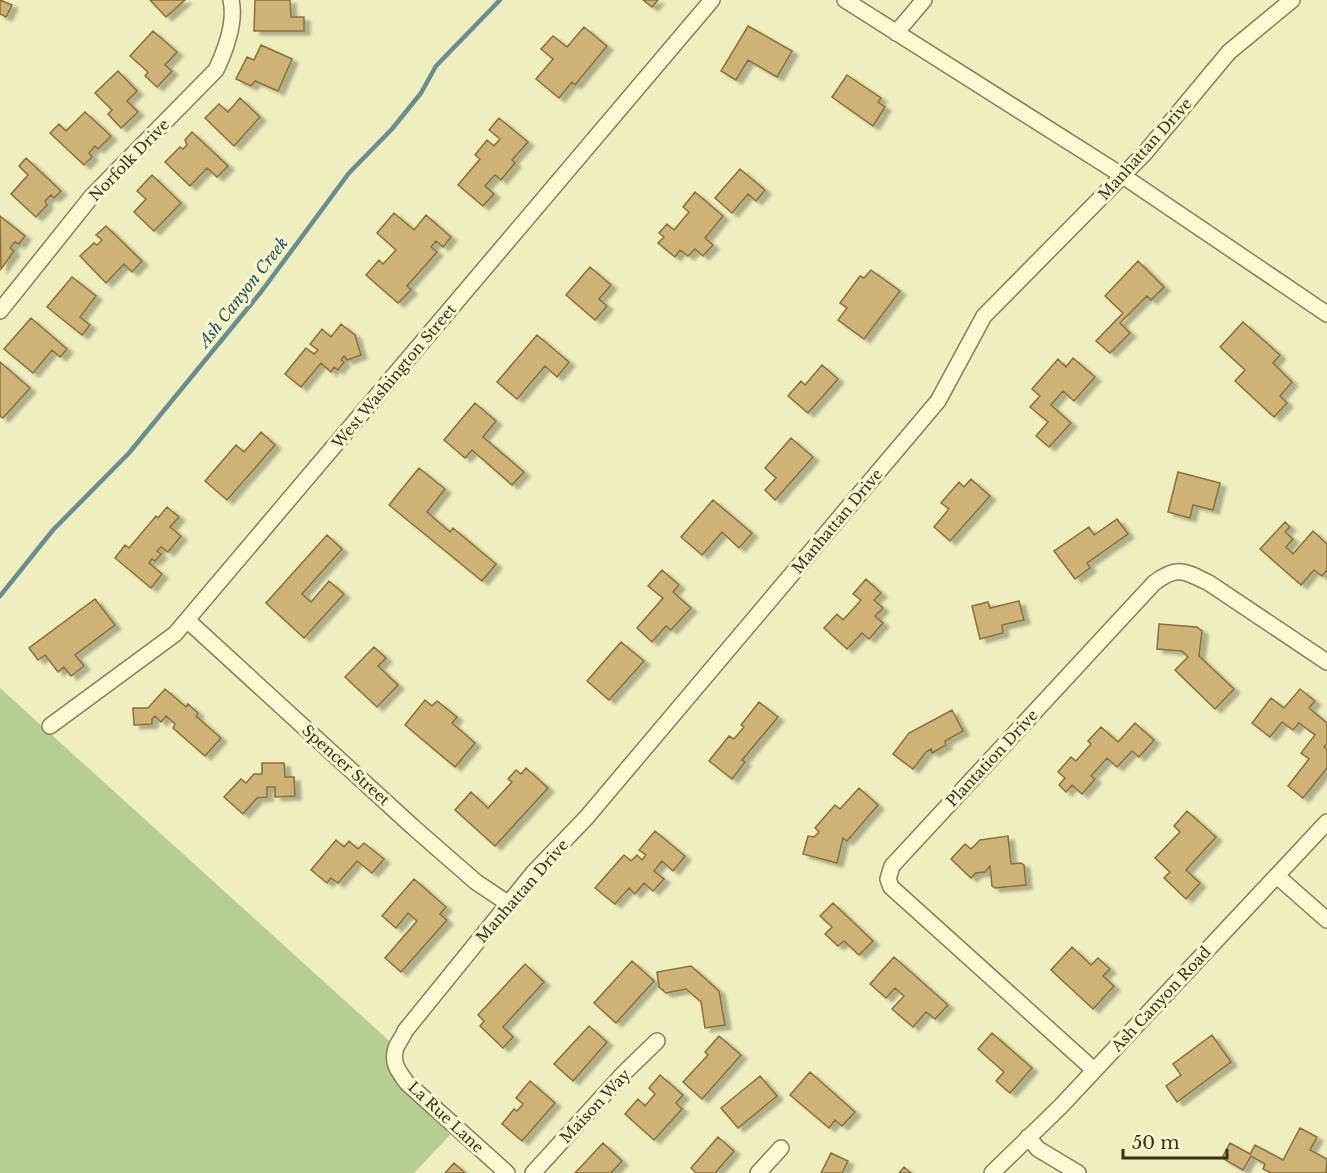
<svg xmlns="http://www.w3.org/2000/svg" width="1327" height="1173" viewBox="0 0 1327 1173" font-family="'Libre Baskerville',serif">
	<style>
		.green { fill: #b7ce93 }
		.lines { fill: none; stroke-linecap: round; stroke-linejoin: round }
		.stream { stroke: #6a8e8f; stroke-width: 4.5 }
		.building { fill: #cfb274; stroke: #896f3c; stroke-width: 1.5; filter: url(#shadow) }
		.minor-casing { stroke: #897f57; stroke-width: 18 }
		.minor { stroke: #faf9d3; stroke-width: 15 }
		.labels { text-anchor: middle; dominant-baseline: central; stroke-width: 6; stroke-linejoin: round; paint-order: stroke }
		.street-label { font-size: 15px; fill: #38311c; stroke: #f6f6cf }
		.water-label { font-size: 16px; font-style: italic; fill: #2b4f58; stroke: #f6f6cf }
	</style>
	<defs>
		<filter id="shadow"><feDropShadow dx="6" dy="4" stdDeviation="1.5" flood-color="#0004"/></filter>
	</defs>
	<rect width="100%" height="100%" fill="#efeebf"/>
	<path class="green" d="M0,688L396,1047L408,1083L450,1135L414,1173H0Z"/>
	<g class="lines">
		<path class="stream" d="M0,596L53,530L129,453L261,292L349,173L392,129L421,93L436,66L500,0"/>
	</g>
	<path class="building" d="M0,0L12,5L6,17L0,14Z
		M150,0H185L166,17Z
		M255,0H290L291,17H304V31H254Z
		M643,0H658L652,7Z
		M748,26L792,51L777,77L748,60L736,80L721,71Z
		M584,27L607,46L575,85L572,82L559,98L536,79L553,59L541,49L553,36L567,47Z
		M153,31L177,52L165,65L172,71L157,87L145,76L148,72L130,56Z
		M261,45L292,59L278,91L255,81L251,86L236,79L247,57L254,60Z
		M118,71L137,91L127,101L138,112L121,128L108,114L112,110L95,93Z
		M847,75L881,98L878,102L885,107L873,126L832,97Z
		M240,98L260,117L234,146L205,118L219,104L228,112Z
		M85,112L111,136L98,149L95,146L89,153L92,157L84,165L50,133L59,124L66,131Z
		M499,118L528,142L512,160L515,163L501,180L495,175L485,186L494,194L483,206L458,185L480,159L475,155L487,140L494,146L500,139L489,130Z
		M192,132L228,166L217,177L207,168L190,186L165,162L180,147L183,149L187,145L185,140Z
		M26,158L61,191L54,198L51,195L45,201L47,205L36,217L11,194L28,175L19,166Z
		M740,169L765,190L756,201L748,194L732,213L715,198Z
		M152,175L181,203L154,231L134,212L146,199L137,191Z
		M695,192L723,216L705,238L713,245L703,256L695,249L688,256L680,250L675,257L658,243L664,237L659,233L667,224L674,230L689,212L683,207Z
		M394,213L414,230L426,215L451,237L443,247L436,241L431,247L437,252L407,286L411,290L398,303L366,275L379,260L383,264L396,250L377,233Z
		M0,216L25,236L19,244L15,242L10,248L14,251L1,269Z
		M106,226L142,261L132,272L124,264L106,283L80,256L94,243L97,245L102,240L96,235Z
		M1138,261L1164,287L1151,300L1147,296L1120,323L1130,333L1110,353L1096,341L1123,313L1105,296Z
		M590,267L611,285L599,299L607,306L595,320L566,295Z
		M871,270L900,291L864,339L838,320L847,308L840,303L860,276L864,278Z
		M72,277L96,296L80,317L90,325L82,335L47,307Z
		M31,318L67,349L60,357L52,350L33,373L4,349Z
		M1243,322L1280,355L1273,363L1292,382L1280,396L1287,403L1274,417L1235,381L1245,370L1220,347Z
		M341,324L355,335L361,355L347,360L344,356L341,360L344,362L338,370L334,367L331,372L321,363L301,387L285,374L306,348L314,354L318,350L310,344L322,329L331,337Z
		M537,335L569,362L557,377L545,366L517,399L497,382Z
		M1073,358L1095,377L1074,401L1063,391L1051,405L1071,423L1049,447L1036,436L1048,422L1030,407L1040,396L1032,389L1058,359L1066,367Z
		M0,362L30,388L3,418L0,416Z
		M822,365L838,379L808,413L788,396L801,381L805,385Z
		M475,403L496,421L483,437L524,472L512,485L472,450L465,458L444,440Z
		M261,432L275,445L227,500L205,481L236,445L244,452Z
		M791,438L813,457L775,500L765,490L776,478L765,468Z
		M419,468L445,489L427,512L450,532L453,528L496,564L482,581L389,505Z
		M1178,472L1220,483L1213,510L1193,505L1190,518L1168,512Z
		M971,479L990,496L950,541L934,527L949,509L941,503L959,482L964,487Z
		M713,500L752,533L739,548L722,532L702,555L681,537Z
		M167,507L179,517L170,527L181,536L168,552L161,547L157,551L161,554L155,561L152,559L149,563L162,574L151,588L115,558L125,545L129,548L156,516L158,518Z
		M1117,519L1128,534L1087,563L1090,568L1075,579L1054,551L1089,527L1094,535Z
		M1285,522L1290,527L1285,532L1293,539L1286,547L1293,554L1313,531L1327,544V570L1322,576L1314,570L1301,585L1260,549Z
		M327,535L342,549L302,594L311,602L329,581L344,594L304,638L266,603Z
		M662,570L679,585L673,592L691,608L671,630L666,626L652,642L637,628L663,598L648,586Z
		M866,579L881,593L874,600L883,608L875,616L883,623L869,639L862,633L847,649L824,628L837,614L843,620L861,600L853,594Z
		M95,599L115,625L75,655L84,666L71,676L64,667L58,672L45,655L38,660L29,648Z
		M1019,601L1024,620L1002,625L1003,633L980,639L972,606L988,602L990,608Z
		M1159,624L1197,627L1202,631L1199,656L1234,689L1215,709L1175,670L1188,657L1182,651L1157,649Z
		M621,642L644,661L609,700L587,681Z
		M374,647L386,658L378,666L398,685L377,707L345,677Z
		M165,689L186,707L188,704L198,713L196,716L221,738L205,756L173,728L175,724L166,716L161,722L155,716L152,719V724L134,725L133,708H148Z
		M1300,689L1315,701L1309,708L1327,723V744L1324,747L1327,749V768L1303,798L1288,786L1309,759L1301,753L1315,735L1299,723L1293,730L1282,722L1270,737L1252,723L1271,698L1284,708Z
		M425,700L432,706L437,701L457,717L452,723L475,743L455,767L405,725Z
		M759,702L778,717L742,760L745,762L732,779L709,761L729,736L734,739L744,727L741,725Z
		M952,710L963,731L945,741L946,745L932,753L931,749L926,752L913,769L893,754L909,733Z
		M1135,723L1154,740L1139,757L1132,751L1117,767L1107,758L1091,776L1095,779L1082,794L1072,785L1066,792L1059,785L1065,778L1058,772L1071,757L1076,761L1091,744L1088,741L1101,727L1118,742Z
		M262,763H284L285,777H294L295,796L275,797V787H267V797L257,798L243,814L224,797L241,779L246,783L254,774H262Z
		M526,768L548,788L495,846L455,810L471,792L488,808L512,782L508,779L516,770L521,774Z
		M859,788L878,805L847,841L843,838L837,863L803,854L808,836L814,837L819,832L815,828L835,805L840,809Z
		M1187,811L1216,837L1186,870L1200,883L1186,899L1164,878L1170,872L1155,858L1180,832L1174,826Z
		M655,831L685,856L673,871L662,861L654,871L664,879L653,891L644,883L635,894L629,888L615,904L595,888L624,855L631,861L637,855L642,860L646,855L639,850Z
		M1008,836L1011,864L1021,863L1024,865L1026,885L995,888L992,886L990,866L985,872L976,873L971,878L951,859L965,844L971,849L980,840Z
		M336,840L344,847L349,841L358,849L364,843L384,859L372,873L357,861L338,883L331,878L327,883L311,870Z
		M414,879L446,907L440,914L447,920L401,972L385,958L417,921L408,913L396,928L382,916Z
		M833,903L873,941L859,955L844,941L838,946L825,934L832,927L820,916Z
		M1072,947L1091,965L1098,958L1110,969L1103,976L1114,986L1093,1009L1051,970Z
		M894,957L948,1005L935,1019L926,1012L913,1027L892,1009L904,996L895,988L886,998L870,984Z
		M632,961L654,981L616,1023L594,1003Z
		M525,964L544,982L503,1027L513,1037L503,1048L480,1026L484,1021L478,1015Z
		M691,966L719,991L725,1025L705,1028L701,1002L686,989L666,993L659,987L657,972Z
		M589,1026L607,1042L573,1081L554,1064Z
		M992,1033L1032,1068L1010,1093L996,1081L1004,1072L978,1049Z
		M1212,1035L1231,1062L1177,1102L1166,1086L1181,1075L1173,1064Z
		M719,1036L741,1055L702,1099L683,1082L708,1055L705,1052Z
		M810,1072L855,1112L842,1126L835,1120L829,1128L790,1095Z
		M660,1075L683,1095L676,1103L682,1109L654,1140L625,1114L638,1099L645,1106L655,1094L649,1088Z
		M760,1076L777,1096L738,1128L721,1108Z
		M530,1081L555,1103L522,1141L502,1124L514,1109L517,1111L523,1104L516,1098Z
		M1300,1128L1317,1137L1310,1150L1327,1159L1326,1173H1271L1263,1169L1265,1164L1251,1156L1243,1170L1222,1158L1230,1143L1250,1154L1255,1145L1283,1160Z
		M718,1137L734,1151L715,1173H696L691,1168Z
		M603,1143L622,1161L611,1173H575Z
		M831,1153L848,1161L842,1173H821Z
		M454,1163L465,1173H445Z
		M904,1167L911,1173H899Z"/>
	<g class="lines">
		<g class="minor-casing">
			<path id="minor" d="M845,0L1123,176L1327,314
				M896,33L924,0
				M0,311L92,196L216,70C225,51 236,22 231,0
				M187,620L413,827L476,882L509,904
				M50,726L175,634L712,0
				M1277,876L1327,920
				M1094,1070L891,887L888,879L892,866L1154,583C1177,565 1185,571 1209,583L1327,662
				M1028,1137L1038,1149L1078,1173
				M507,1173L407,1083C399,1072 391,1063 396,1048C398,1042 403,1037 405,1031L534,872L586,818L938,401L984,316L1144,154L1229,52L1292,0
				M533,1173L623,1074L657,1041
				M758,1173L781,1148
				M992,1173L1061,1106L1327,822"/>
		</g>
		<use href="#minor" class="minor"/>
	</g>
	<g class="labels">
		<g class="street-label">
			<text transform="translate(1145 149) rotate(-48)">Manhattan Drive</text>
			<text transform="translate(129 160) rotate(-46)">Norfolk Drive</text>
			<text transform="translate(394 376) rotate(-50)">West Washington Street</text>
			<text transform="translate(837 521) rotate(-50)">Manhattan Drive</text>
			<text transform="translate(992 758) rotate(-47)">Plantation Drive</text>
			<text transform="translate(346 765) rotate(42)">Spencer Street</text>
			<text transform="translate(522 891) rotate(-49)">Manhattan Drive</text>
			<text transform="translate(1161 999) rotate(-47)">Ash Canyon Road</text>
			<text transform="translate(595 1106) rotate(-47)">Maison Way</text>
			<text transform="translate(446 1117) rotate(43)">La Rue Lane</text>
		</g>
		<g class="water-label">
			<text transform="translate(243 292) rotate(-52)">Ash Canyon Creek</text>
		</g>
	</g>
	<path d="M1123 1149v9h104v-9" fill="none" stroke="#38311c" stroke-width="3"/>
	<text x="1132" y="1149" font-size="18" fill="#38311c" stroke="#f6f6cf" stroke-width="4.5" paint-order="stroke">50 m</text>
</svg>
